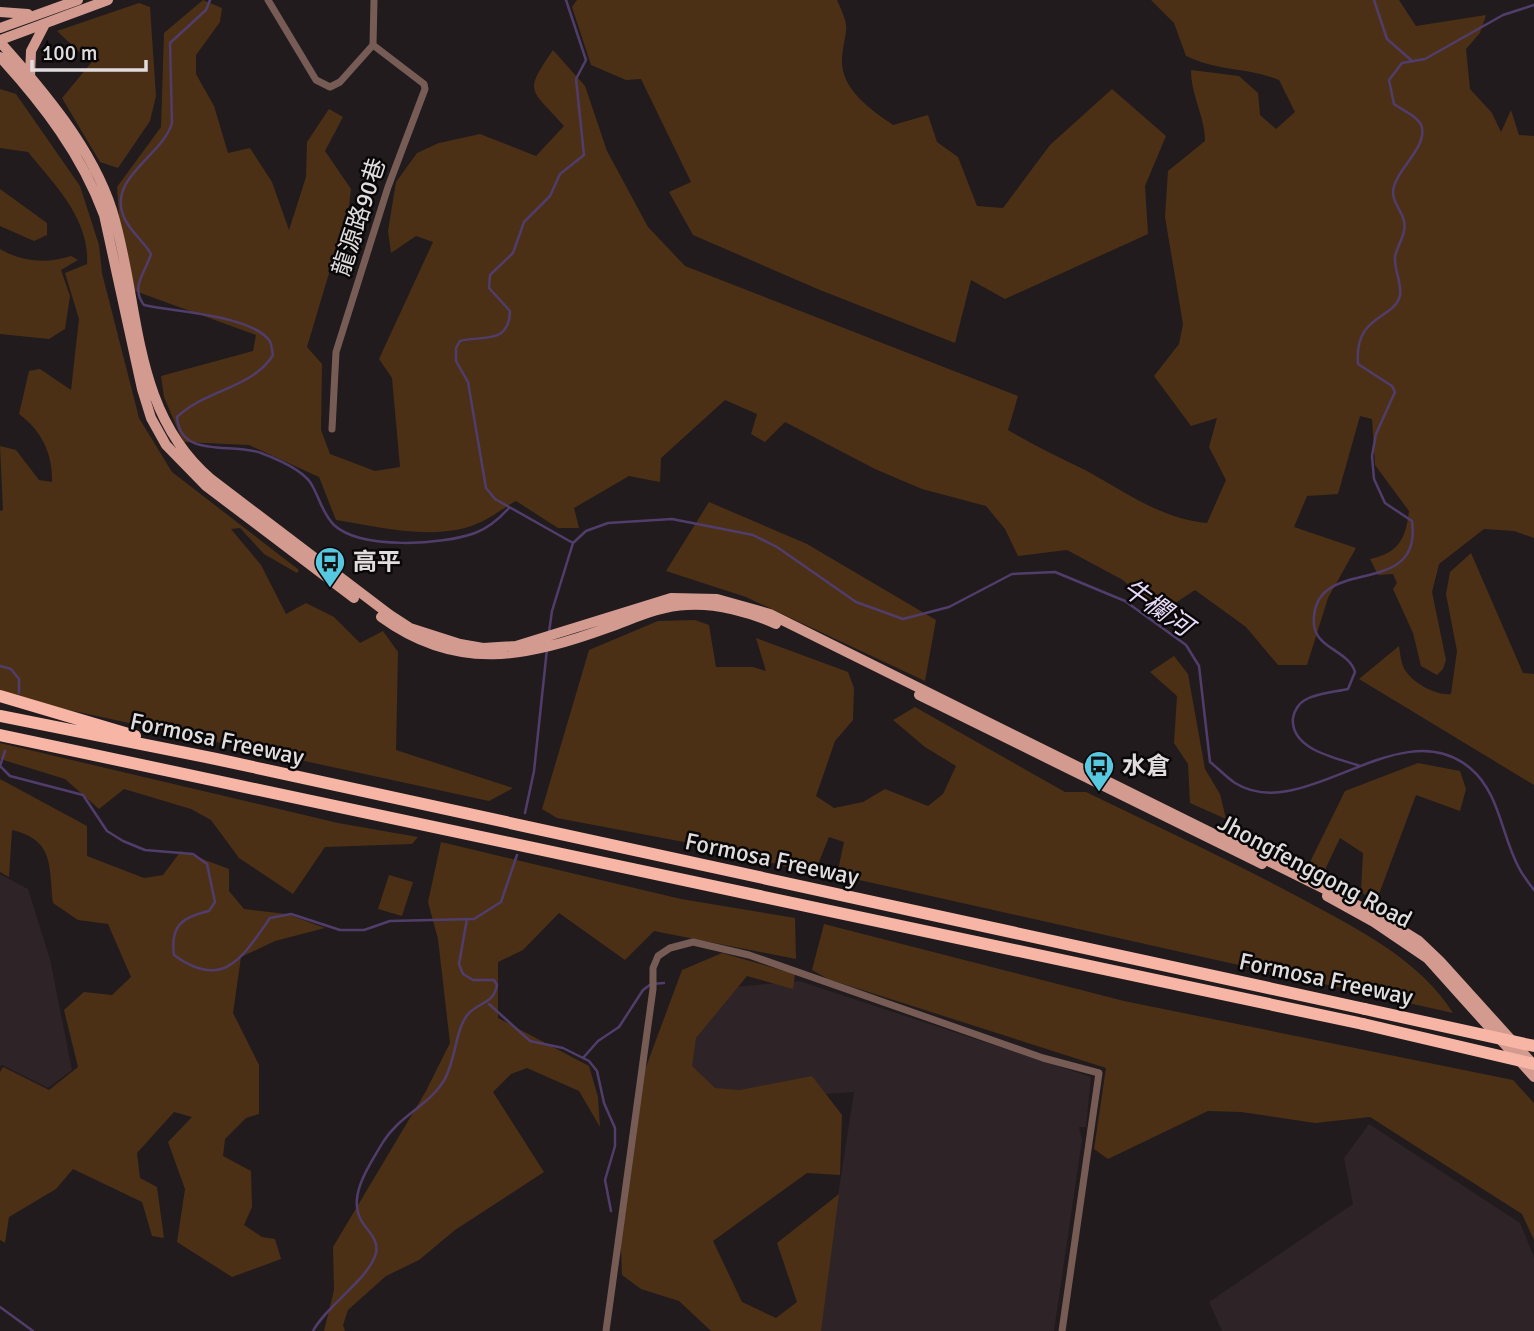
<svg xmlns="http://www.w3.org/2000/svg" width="1534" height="1331" viewBox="0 0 1534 1331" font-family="Signika,'Noto Sans TC',sans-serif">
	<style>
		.built { fill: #2e2326 }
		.green { fill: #4b3016 }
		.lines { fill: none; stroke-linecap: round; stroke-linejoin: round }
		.stream { stroke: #513d6c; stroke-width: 2.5 }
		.minor { stroke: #775c56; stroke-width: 7 }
		.primary { stroke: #d39b8f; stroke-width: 10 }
		.motorway { stroke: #f7b5a6; stroke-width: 12 }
		.motorway-bridge { stroke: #f7b5a6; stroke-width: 12 }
		.labels { text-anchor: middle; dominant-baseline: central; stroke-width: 5; stroke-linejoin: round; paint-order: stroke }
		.street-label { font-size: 24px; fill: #e1ddde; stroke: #090707 }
		.poi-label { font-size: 24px; font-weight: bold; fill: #e1ddde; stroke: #090707; text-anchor: start }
		.water-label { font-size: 26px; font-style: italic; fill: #e7dbfa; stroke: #090707 }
	</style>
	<rect width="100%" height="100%" fill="#211b1d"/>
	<path class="built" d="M0,874L28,889L50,959L72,1070L48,1088L2,1065L0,1067Z
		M799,981L1091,1077L1086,1127H1079L1082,1140L1054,1331H817L854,1092L713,1102L684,1059L725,988Z
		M1369,1124L1520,1223L1534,1257V1331H1222L1209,1302L1353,1204L1344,1158Z"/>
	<path class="green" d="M203,0L222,8L220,22L196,55V74L214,106L228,153L250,148L272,182L289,230L306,177L307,142L329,109L343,117L325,151L351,189L349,206L307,347L322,364L321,430L330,454L375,471L400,467L392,378L379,359L433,242L416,236L391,253L388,231L396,182L417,153L439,143L480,134L536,156L564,126C530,87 523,94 553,50L585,86L607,151L648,227L685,266L1018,396L1008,430C1033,445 1059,457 1085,470C1124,491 1161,519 1207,523L1226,480L1209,447L1217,418L1191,426L1154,376L1179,344L1183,324L1165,217L1168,171L1205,141C1205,116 1191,96 1191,70L1239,76L1258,93L1260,115L1276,129L1295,112L1279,80C1247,67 1220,72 1186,56L1174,23L1151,0H1399L1416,26L1486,15L1480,33L1466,49L1470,89L1492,113L1501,132L1511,110L1519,135L1534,136V538L1514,531L1484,529L1439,564L1432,592L1446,660L1443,669L1437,675L1421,666L1413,633L1393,589L1397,583L1393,574L1378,575L1370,559C1399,553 1406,538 1409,511L1375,465L1372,419L1360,416L1338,494L1307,496L1294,527L1356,548L1328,598L1307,665H1278L1246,627L1195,590L1169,607L1151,605L1123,580L1067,550L1018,556L1005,529L986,506L922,489L875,469L785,422L765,442L751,434L757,414L725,400L661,458L660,482L629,476L574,508L579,528H558L516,501C505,507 495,515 483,521C440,543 381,527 336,520L319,477L249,445L183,442L164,397L161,376L253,351L256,335L135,291L119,216L117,187L161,127L164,33Z
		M577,0H837C852,33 845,26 842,58C840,89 871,110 893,125L928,115L937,142L958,157L977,206L1003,208L1050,145L1112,89L1166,136L1145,186L1148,234L1005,299L971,280L955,343L820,290L693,235L669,192L691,182L641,79L626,80L591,65L572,7Z
		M139,3L150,7L156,96L150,121L118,168L100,162L62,98L91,63L57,31Z
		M0,89L16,94L80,186L99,245L102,273L139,418L172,472L299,570L297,573L264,554L240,528L231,529L261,565L286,614L306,603L334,617L360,643L383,631L398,652L396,750L513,788L489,801L0,695V511L3,510L0,446L16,450L39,480L52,482C53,455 42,431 19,414L29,371L40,369L71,390L79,319L65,273L87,264C90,219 54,184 28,152L0,148Z
		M0,189L47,223V235L34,241L0,226Z
		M0,249C22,262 47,264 71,256L78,260L61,270L70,296L65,329L49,339L0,334Z
		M709,502L807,544L936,620L925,681L746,597L666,571Z
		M1471,553L1523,673L1534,674V785L1359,679L1399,646C1400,653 1401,664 1405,670C1413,683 1436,696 1451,694L1457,651L1446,594L1450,572Z
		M695,620L709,625L716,667H753L766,671L756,638L848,672L854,688L853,720L835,741L816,796L834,808L863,802L885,789L928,806L943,794L956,766L925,747L893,720L915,707L1065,792H1086C1160,828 1234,862 1306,901C1359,930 1420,960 1453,1013L837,875L844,842L829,837L814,874L721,849L557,818L542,809L589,650L658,621Z
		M1174,656L1188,674L1205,769L1220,794L1226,819L1190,803L1188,764L1174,743L1177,696L1150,672Z
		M0,743L338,823L418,837L412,844L325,847L293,894L239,858L211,820L191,809L124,789L99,809L65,779L0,759Z
		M1418,763L1460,771L1466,789L1460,811L1416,795L1376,902L1361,892L1363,853L1340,838L1322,876L1308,866L1345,791Z
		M0,779L87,826V856L144,878L163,875L181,851L229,869V891L244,909L287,914L325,928L275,941L241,957L233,1013L259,1065V1114L246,1118L225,1139L223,1156L251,1171L252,1207L244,1225L262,1237L275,1239L281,1259L232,1277L177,1242L185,1189L168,1142L192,1117L174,1112L137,1153L140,1178L157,1187L164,1238L152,1236L142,1202L73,1169L56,1189L9,1217L5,1243L0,1240V1072L3,1067L49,1090L78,1067L64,1010L84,992L112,995L131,977L108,924L78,920L53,903C49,865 54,840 12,830L9,877L0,872Z
		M441,842L681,899L795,918L796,959L654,931L625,960L559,913L523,950L498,962V1018L589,1066L598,1097L600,1127L579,1091L527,1068L511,1074L493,1092L544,1172L455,1230L419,1260L386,1276L348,1310L343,1325L345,1331H324L334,1290L333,1247L426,1091L450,1043L438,939L428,902Z
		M389,875L413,882L402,916L378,909Z
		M824,924L1124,1001L1513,1080L1534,1103V1240L1522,1214L1370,1117L1315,1123L1241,1112L1208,1111L1108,1159L1094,1149L1106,1068L828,979L812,970Z
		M722,953L795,974L793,989L747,976L696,1038L692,1066L715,1088L740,1090L812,1076L842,1115L840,1175L807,1173L713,1241L742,1302L776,1318L797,1302L777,1243L839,1194L821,1331H711L679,1301L641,1289L622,1275L620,1226L643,1075L682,970Z"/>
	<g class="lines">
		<path class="stream" d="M210,0L206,10L170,43L172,123C163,155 109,177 123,215C128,230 143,240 151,254C145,274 130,286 144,305C175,312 249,315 269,340C272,344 272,351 273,355C253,388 205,390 177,417C180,459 231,442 261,453C277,459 306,471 313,487C320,500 323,514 334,525C361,550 442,545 475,533C489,528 499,519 509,508
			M566,0L586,60L576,79L584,155L560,174L550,196L524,222L513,253L490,275L489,288L510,311C509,346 480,335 460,341L456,348V361L468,382L486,488L495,499L573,543
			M1374,0L1387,39L1411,60
			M549,632L552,611L573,543L586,531L608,523L672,519L753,535L777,547L856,602L903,619L949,607L1012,574L1055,572L1125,601L1186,645L1199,666L1210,762C1218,768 1226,777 1235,783C1304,826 1399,709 1470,768C1500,793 1501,835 1519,868C1523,876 1529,883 1534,890
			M0,666L11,669L19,679V693
			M5,751L0,766L10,776L83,795L107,831L123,841L145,850L193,854L207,864L215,902L209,911C182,917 170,926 174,955C224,992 244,955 270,918L291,914L340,930H364L390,921L474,919L501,902L517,855
			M1360,766C1337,758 1290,750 1293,718C1294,711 1299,703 1305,700C1316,693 1335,692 1348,689L1355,672C1349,651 1316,648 1314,625C1309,551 1423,603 1412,521L1385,503L1374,479L1372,456L1376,434L1395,392L1392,386L1358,364C1354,313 1395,320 1400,295C1402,283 1394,270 1395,257C1397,245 1407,234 1404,221C1402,211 1392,202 1393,191C1396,169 1426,149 1422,128C1421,118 1402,110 1394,104L1389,80L1402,63L1425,59L1503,15L1534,5
			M525,813L534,771L547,649
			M489,1004L530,1041L563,1048L589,1061L597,1071L604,1103L615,1128V1146L605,1180L611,1211
			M583,1058L598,1041L619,1027L643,990L651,984L664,983
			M0,1307L33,1331
			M313,1331C327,1305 369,1279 376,1253C379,1239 367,1231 361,1220C347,1195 371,1163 383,1142C400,1115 429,1105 443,1082C456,1063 455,1027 469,1013C480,1002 494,1003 497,985L494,980H473L463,974L459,964L467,919"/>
		<path class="minor" d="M268,0L316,80L330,87L340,82L373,45L374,0
			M332,429L336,352L388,187L425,89L424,84L373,45
			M606,1331L653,989V968L658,956L670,948L693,942L749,955L1043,1058L1099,1073L1062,1331"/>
		<path class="primary" d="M0,12L28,14
			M0,28L78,0
			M0,40L108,0
			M0,42C43,90 92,148 112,210C141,303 130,410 211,479L390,615L410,628L460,644L483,648L516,646L671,598L717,599L770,614L1379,916L1419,941L1440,961L1533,1064
			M0,57C43,104 82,155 104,215L142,389L151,418L166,445L206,486L354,598
			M30,77L31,51L45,24
			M381,617C458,673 527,657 610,627C635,618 660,606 687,605C716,603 750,612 776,624
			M919,695L1262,864
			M1327,896L1374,922L1427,958L1534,1077"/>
		<path class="motorway" d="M0,696L135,736
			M0,716L216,759L1365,1009
			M0,735L1363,1024"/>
		<path class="motorway-bridge" d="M1365,1009L1534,1046
			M1363,1024L1534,1064"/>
	</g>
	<defs>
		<g id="bus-pin" transform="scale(1.575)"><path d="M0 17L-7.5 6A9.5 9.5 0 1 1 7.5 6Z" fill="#56c9e1" stroke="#090707"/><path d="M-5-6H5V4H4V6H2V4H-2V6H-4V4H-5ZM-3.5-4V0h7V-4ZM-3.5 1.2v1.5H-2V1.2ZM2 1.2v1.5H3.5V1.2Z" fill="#111"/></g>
	</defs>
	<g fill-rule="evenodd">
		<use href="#bus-pin" x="330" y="562"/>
		<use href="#bus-pin" x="1099" y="766"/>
	</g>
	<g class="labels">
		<g class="street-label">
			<text transform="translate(359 217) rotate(-72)">龍源路90巷</text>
			<text transform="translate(217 739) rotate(12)">Formosa Freeway</text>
			<text transform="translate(772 859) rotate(12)">Formosa Freeway</text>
			<text transform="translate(1315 871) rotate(28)">Jhongfenggong Road</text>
			<text transform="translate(1326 979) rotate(12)">Formosa Freeway</text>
		</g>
		<g class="poi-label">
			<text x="353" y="562">高平</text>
			<text x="1122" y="766">水倉</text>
		</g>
		<g class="water-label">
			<text transform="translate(1157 608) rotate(35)">牛欄河</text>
		</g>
	</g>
	<path d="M32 60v10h114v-10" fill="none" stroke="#e1ddde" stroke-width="3.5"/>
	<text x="42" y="60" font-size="21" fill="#e1ddde" stroke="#090707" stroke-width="5" paint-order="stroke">100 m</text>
</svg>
